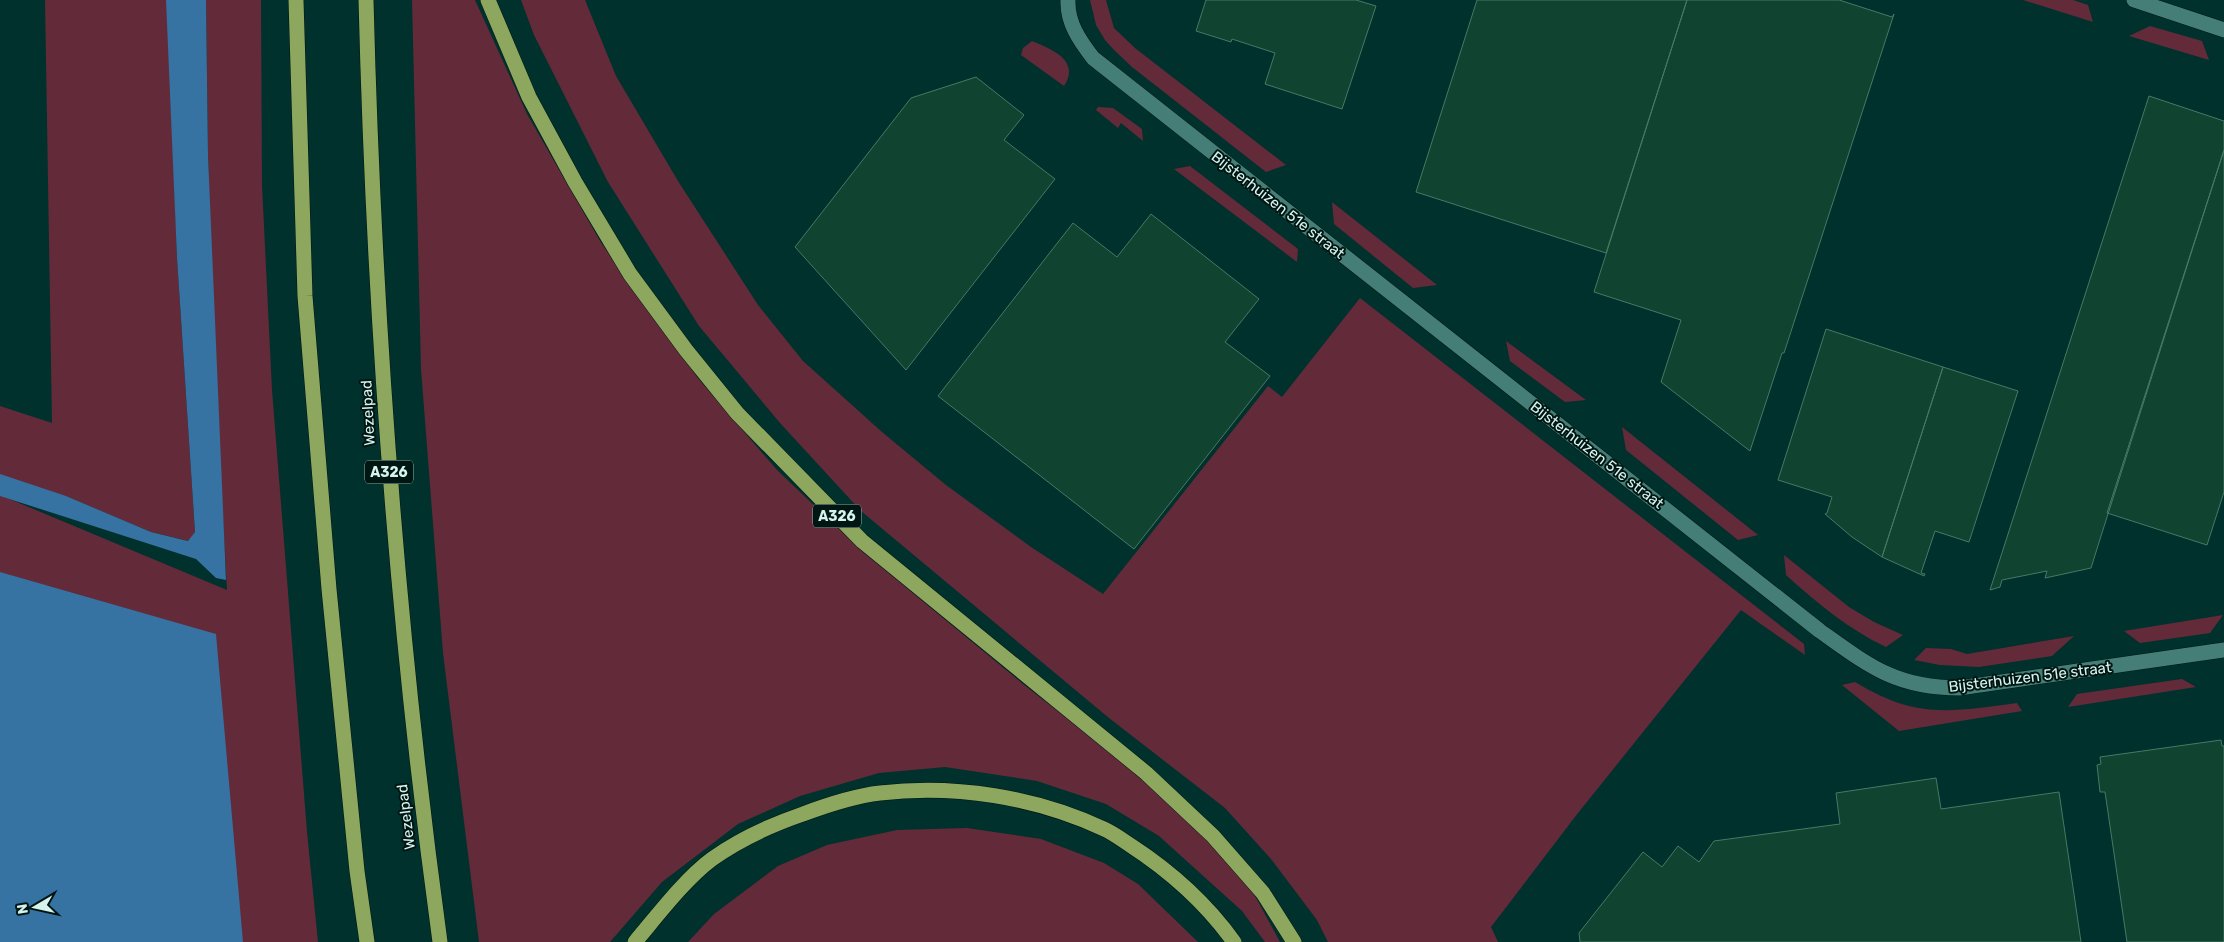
<svg xmlns="http://www.w3.org/2000/svg" width="2224" height="942" viewBox="0 0 2224 942" font-family="Rubik,sans-serif">
	<style>
		.green { fill: #632a3a }
		.water { fill: #3672a2 }
		.building { fill: #114331; stroke: #497964 }
		.lines { fill: none; stroke-linecap: round; stroke-linejoin: round }
		.minor-casing { stroke: #001714; stroke-width: 16 }
		.highway-casing { stroke: #001714; stroke-width: 16 }
		.minor { stroke: #447e77; stroke-width: 15 }
		.highway { stroke: #8da75f; stroke-width: 15 }
		.labels { text-anchor: middle; dominant-baseline: central; stroke-width: 4; stroke-linejoin: round; paint-order: stroke }
		.shield { fill: #001613; stroke: #96b1ac; stroke-width: 1 }
		.shield-label { font-size: 14px; font-weight: bold; fill: #d6f3ee }
		.street-label { font-size: 15px; fill: #d6f3ee; stroke: #001613 }
	</style>
	<rect width="100%" height="100%" fill="#00312c"/>
	<path class="green" d="M45,0H168L177,258L195,532L189,541L151,532L68,497L0,475V406L52,423Z
		M206,0H261L262,185L272,390L307,832L318,942H0V495L227,590L214,360L208,155Z
		M412,0H475L527,114L600,241L697,377L777,470L862,551L1023,684L1176,803L1247,881L1280,942H1265L1242,911L1159,836L1106,804L1037,781L945,767L879,773L800,796L738,824L662,882L610,942H479L443,653L421,369Z
		M521,0H585L616,76L678,181L758,305L803,361L882,432L946,485L1031,547L1103,594L1268,386L1282,397L1360,298L1804,644L1805,655L1741,610L1578,813L1491,927L1498,942H1328L1317,920L1271,859L1225,808L1109,718L861,511L780,423L699,326L608,182L534,35Z
		M1090,0H1106L1114,28L1135,48L1286,165L1266,172L1132,67L1114,50L1105,40L1096,25Z
		M2023,0H2073L2088,5L2093,22Z
		M2150,26L2202,41L2209,60L2129,36Z
		M1032,41C1051,49 1081,60 1064,86L1021,55L1023,48Z
		M1098,107L1113,108L1142,129L1143,141L1121,123L1118,128L1096,110Z
		M1190,166L1298,249L1297,262L1174,169Z
		M1332,202L1437,285L1413,288L1334,224Z
		M1506,341L1586,400L1565,402L1510,361Z
		M1622,427L1758,535L1738,540L1626,450Z
		M1784,555L1849,607L1874,622L1903,635L1886,647C1848,629 1817,603 1786,575Z
		M2223,615L2210,633L2140,643L2124,631Z
		M2074,636L2052,656L1979,667L1940,665L1914,660L1926,648L1951,649L1967,654Z
		M2182,679L2196,687L2068,707L2077,694Z
		M1855,682C1916,719 1949,712 2017,703L2022,711L1899,731L1842,685Z
		M967,828L1041,839L1104,863L1138,884L1198,942H688L714,914L778,866L827,845L897,830Z"/>
	<path class="water" d="M166,0H206L208,155L226,580L216,578L196,559L0,496V474L66,496L151,532L188,541L195,532L177,258Z
		M0,572L216,634L243,942H0Z"/>
	<path class="building" d="M1206,0H1356L1376,6L1342,109L1265,84L1275,53L1232,39L1231,42L1196,31Z
		M1477,0H1687L1606,253L1416,192Z
		M1687,0H1839L1892,17L1894,14L1784,353H1782L1750,451L1661,382L1681,320L1594,292Z
		M976,77L1024,115L1004,140L1055,179L906,370L795,247L911,98Z
		M2149,96L2224,121V150L2101,536L2091,568L2045,578L2047,571L2002,580L2000,587L1990,590Z
		M2224,150V492L2207,545L2107,513Z
		M1151,214L1259,299L1225,342L1270,376L1134,549L938,396L1073,223L1117,257Z
		M1826,329L1943,367L1882,557L1852,537L1825,514L1827,513L1832,497L1778,480Z
		M1943,367L2018,391L1969,542L1935,531L1921,573L1925,574L1924,576L1882,557Z
		M2221,740L2222,746H2224V942H2127L2105,792H2100L2097,765L2101,764L2100,757Z
		M1936,778L1941,809L2059,792L2081,942H1580L1579,933L1643,852L1662,867L1678,846L1699,862L1714,841L1840,824L1836,793Z"/>
	<g class="lines">
		<g class="minor-casing">
			<path id="minor" d="M1068,0C1067,23 1080,41 1093,58L1820,631C1869,666 1896,688 1959,688L2224,650
				M2134,0L2224,30"/>
		</g>
		<g class="highway-casing">
			<path id="highway" d="M296,0L305,296L329,589L357,871L367,942
				M366,0C374,315 397,629 440,942
				M488,0L529,97L575,182L630,274L686,350L737,413L862,541L1146,773L1213,836L1263,893L1294,942
				M635,942C657,916 685,879 712,859C740,839 771,825 803,814C827,805 854,796 880,793C955,784 1035,797 1104,829C1113,833 1121,839 1130,845C1170,871 1206,903 1234,942"/>
		</g>
		<use href="#minor" class="minor"/>
		<use href="#highway" class="highway"/>
	</g>
	<g class="labels">
		<g class="shield">
			<rect x="365" y="460.5" width="48" height="23" rx="4"/>
			<rect x="813" y="504.5" width="48" height="23" rx="4"/>
		</g>
		<g class="shield-label">
			<text x="389" y="472">A326</text>
			<text x="837" y="516">A326</text>
		</g>
		<g class="street-label">
			<text transform="translate(1278 205) rotate(38)">Bijsterhuizen 51e straat</text>
			<text transform="translate(368 413) rotate(-93)">Wezelpad</text>
			<text transform="translate(1597 455) rotate(38)">Bijsterhuizen 51e straat</text>
			<text transform="translate(2030 677) rotate(-7)">Bijsterhuizen 51e straat</text>
			<text transform="translate(406 817) rotate(-97)">Wezelpad</text>
		</g>
	</g>
	<g transform="translate(35 907) rotate(261)" stroke="#001613" stroke-width="4" paint-order="stroke">
	<path d="M0-4L9 19L0 12L-9 19Z" fill="#d6f3ee"/>
	<text y="-8" font-size="14" font-weight="bold" text-anchor="middle" fill="#d6f3ee">N</text>
	</g>
</svg>
